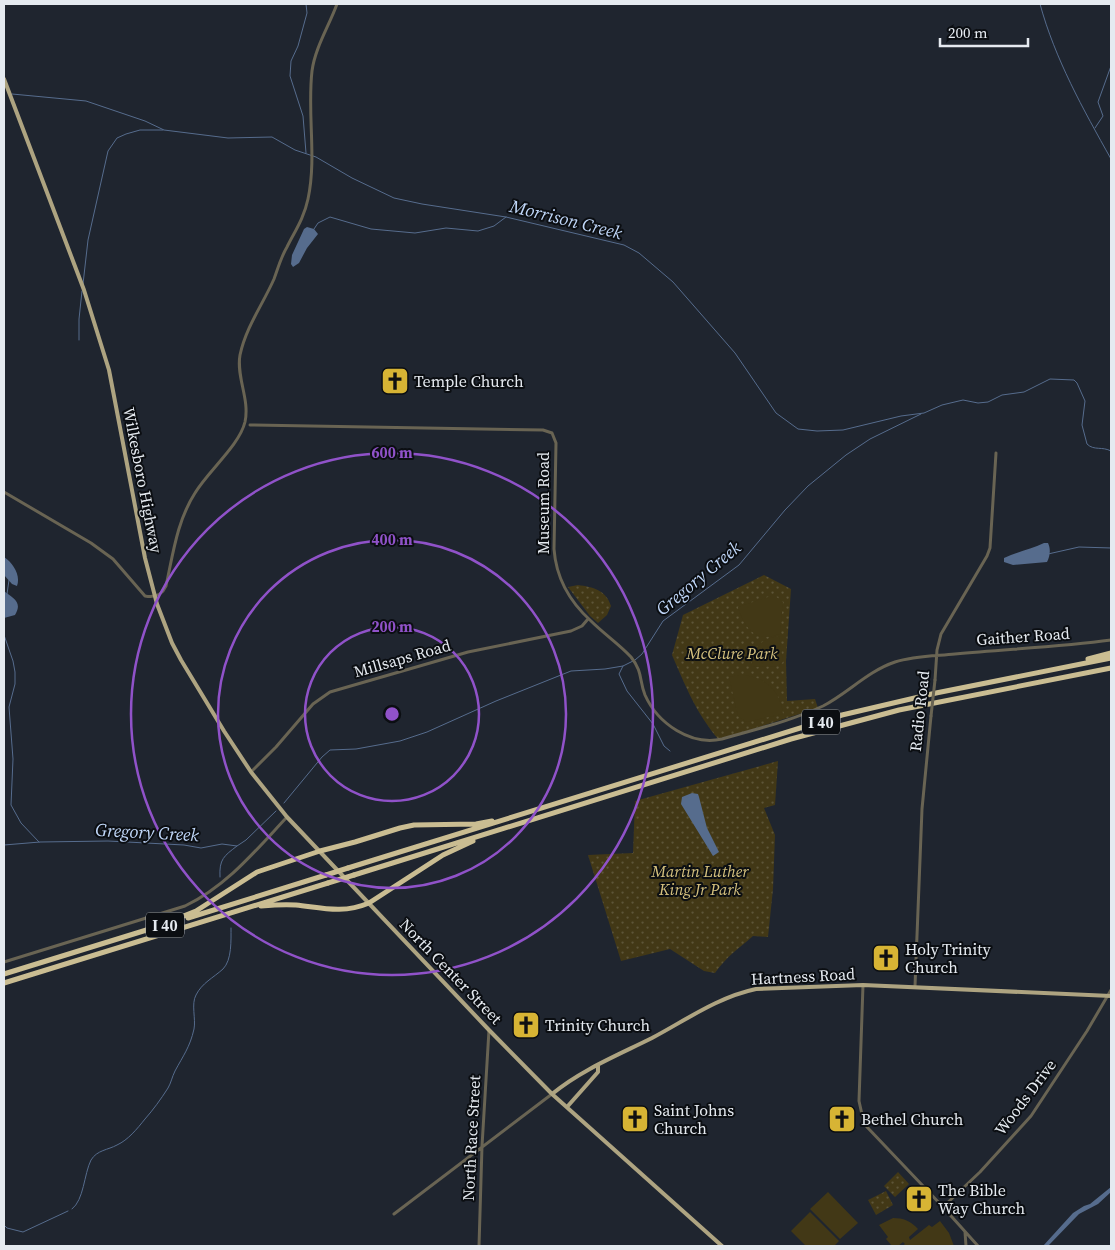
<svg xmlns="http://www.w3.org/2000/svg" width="1115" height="1250" viewBox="0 0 1115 1250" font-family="'Source Serif 4',serif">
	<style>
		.park { fill: url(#park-dots) }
		.garden { fill: #423816 }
		.water { fill: #566c8d }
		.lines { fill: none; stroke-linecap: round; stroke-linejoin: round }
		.stream { stroke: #566c8d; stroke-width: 1 }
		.minor { stroke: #696453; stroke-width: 3 }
		.major { stroke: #aea481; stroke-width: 4 }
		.highway { stroke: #cabd92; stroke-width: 5 }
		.minor-bridge { stroke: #696453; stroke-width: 3 }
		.highway-bridge { stroke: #cabd92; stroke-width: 5 }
		.ring { fill: none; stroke: #9052c9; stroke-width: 2.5 }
		.labels { text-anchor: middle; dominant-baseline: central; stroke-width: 4; stroke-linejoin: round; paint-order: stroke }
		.shield { fill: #0b0e12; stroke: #a4a8ad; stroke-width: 1 }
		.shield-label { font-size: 15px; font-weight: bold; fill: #e5eaf0 }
		.poi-label { font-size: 16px; fill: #e5eaf0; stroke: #0b0e12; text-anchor: start }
		.street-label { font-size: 16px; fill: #e5eaf0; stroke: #0b0e12 }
		.park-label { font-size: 16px; font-style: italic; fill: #d5c17e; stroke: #0b0e12 }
		.water-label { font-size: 18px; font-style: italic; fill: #c0d7f9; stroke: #0b0e12 }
		.centre { fill: #9052c9; stroke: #0b0e12; stroke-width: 2.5 }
		.ring-label { font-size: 15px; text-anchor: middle; font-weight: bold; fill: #9052c9; stroke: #0b0e12; stroke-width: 4; stroke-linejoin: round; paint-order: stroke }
	</style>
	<defs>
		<pattern id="park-dots" width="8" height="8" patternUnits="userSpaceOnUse" patternTransform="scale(1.25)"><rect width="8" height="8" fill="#423816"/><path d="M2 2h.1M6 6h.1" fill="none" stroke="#5d5538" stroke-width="1.8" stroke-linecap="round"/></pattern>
	</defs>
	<rect width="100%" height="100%" fill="#1f252f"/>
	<path class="park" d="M764,575L791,589L786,661L787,701L815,699L818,708L719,740C696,713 686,687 672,655L683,615Z
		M578,585C593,587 606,590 611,606L607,615L598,623L590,616L568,587Z
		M778,761L775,805L764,808L775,835L773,889L768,937L753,936C738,949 727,956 715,973L704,971L670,949L621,961L588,855L633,853L635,801Z
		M898,1172L909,1184L895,1197L884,1186Z
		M886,1191L893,1205L876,1215L868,1200Z"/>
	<path class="garden" d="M771,596H775L783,602L780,634C775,635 769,637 764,637C750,636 741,619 738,607Z
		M779,636L783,662L778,666L752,667C750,649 762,638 779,636Z
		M739,675C763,675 781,690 783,714L746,722L738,716L729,677Z
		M828,1192L858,1223L840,1239L810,1209Z
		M810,1212L839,1241L834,1246H806L791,1231Z
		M893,1218C903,1218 911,1221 918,1229L909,1237L910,1240L929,1225L932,1227L940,1221L949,1233L954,1246H902L905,1244L903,1242L898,1246H892L886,1239L888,1237L879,1225Z"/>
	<path class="water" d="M307,227L314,229L318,234L307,248L299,263L293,267L291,264L292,255L304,229Z
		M1044,543H1048C1051,549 1050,556 1047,562L1013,565L1004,562V558C1017,552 1031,549 1044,543Z
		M4,557C13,563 21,575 17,586L12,584L4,575Z
		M4,591C13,598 23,602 15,615L4,618Z
		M692,793L698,794L699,797L707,828L719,852L713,856L681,804L682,797Z
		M1111,1187V1192L1098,1204L1079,1214L1048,1246H1043L1073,1213L1084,1206L1090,1204Z"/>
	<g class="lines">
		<path class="stream" d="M1040,4C1055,59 1083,109 1111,159
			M12,94L86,101L145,121L164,130L228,138L272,137L295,150L316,157L352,178L394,198L422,204L506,217L624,245L639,253L673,282L735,353L776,413L798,429L817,431L843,430L901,416L924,413L942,405L963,400L978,403L988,402L1002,395L1024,392L1050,379L1074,380L1077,383L1085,401L1082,425L1087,444C1094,451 1102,446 1111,451
			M1095,128L1103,116L1098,102L1111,66
			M306,153L303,116L290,76L291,61L298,46L307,13L306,4
			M314,229L318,223L330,217L371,229L415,233L446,228L478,231L494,226L506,217
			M83,284L88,240L108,151L117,138L126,134L140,130H163
			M79,340V319L82,291
			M1048,554L1079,547L1111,548
			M7,594L9,580
			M4,635L13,661L15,672V684L9,707L13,759L11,805L21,823L39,842
			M623,666L619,674L627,691L653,724L664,746L670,751
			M284,803L322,757L330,750L356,749L400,741L427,732L496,701L571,671L605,669L623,666L635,660L642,654L663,621L739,565L785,510L808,486L846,455L870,439L921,414
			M4,845L40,842L108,841L184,845L201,848L222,844L237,846L246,840L276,811
			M220,877C219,859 224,856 237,846
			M72,1209C84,1200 84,1174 91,1160C97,1150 108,1150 117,1145C128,1140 137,1129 145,1119C153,1110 161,1099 168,1088C171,1083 172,1077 175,1071C183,1056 190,1047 194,1029C196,1019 191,1004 196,995C202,983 213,978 223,969C232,960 231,940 231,928
			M4,1225L7,1228L23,1232L68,1211"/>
		<path class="minor" d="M250,425L543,430L552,433L556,443L554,549C556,577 570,602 591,621C604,634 619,644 631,657C643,672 639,680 645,695C658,724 691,746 722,739C756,729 791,721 823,706C848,693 868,671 895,662C914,656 936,656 955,654C1007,649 1059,647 1111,640
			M4,492L91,543L113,559L145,596C155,598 162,595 166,586C173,554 177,521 195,493C208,471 239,446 245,422C250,399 236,377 240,355C246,327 263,304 274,279C278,268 281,257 287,247C295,231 304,218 308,199C317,157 307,114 312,71C315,48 329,26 337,4
			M935,680L937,650L941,634L987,556L990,548L996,453
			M251,772L276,747L313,704L330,692L468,652L571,631L582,626L588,619
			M4,962L185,906C227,886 256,850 287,817
			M863,985L859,1101L863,1119L867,1127L943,1207L978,1246
			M915,986L922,809L931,716
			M943,1207L980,1172L1031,1116L1087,1031L1111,990
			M394,1214L552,1094
			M965,1232L966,1246
			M479,1246L482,1146L489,1030"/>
		<path class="major" d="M4,79L84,290L109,370L145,558L157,604L172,643L181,660L224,731L251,772L287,817L489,1030L552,1094L722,1246
			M552,1094C581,1070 618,1055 652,1038C686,1020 718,997 756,989L863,985L1111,996
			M567,1107L598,1072V1066"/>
		<path class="highway" d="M1088,659L1111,653
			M348,868L842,715L936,693L1111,658
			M354,875L791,739L899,710L1111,668
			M261,906C272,905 284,904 296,905C323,908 343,914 369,903L443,855L473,841
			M188,918L326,875
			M151,929L196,911L257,872L320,851L355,842L400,828L414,825L476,824L492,821
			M4,974L153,928
			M4,983L328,883"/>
		<path class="minor-bridge" d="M931,716L935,680"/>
		<path class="highway-bridge" d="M326,875L348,868
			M328,883L354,875"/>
	</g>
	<g class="ring">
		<circle cx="392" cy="714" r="87"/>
		<circle cx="392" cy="714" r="174"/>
		<circle cx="392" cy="714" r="261"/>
	</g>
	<defs>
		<g id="church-square" transform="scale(1.4375)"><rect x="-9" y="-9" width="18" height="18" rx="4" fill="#d7b434" stroke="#0b0e12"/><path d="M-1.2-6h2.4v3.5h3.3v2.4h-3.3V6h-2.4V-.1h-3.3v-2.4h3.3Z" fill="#111"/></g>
	</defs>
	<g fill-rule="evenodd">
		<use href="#church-square" x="395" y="381"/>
		<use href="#church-square" x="886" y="958"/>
		<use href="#church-square" x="526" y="1025"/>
		<use href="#church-square" x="635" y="1119"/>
		<use href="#church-square" x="842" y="1119"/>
		<use href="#church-square" x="919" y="1199"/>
	</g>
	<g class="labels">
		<g class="shield">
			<rect x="802" y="709.5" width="38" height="25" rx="4"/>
			<rect x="146" y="912.5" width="38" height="25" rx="4"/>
		</g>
		<g class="shield-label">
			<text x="821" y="722">I 40</text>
			<text x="165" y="925">I 40</text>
		</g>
		<g class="poi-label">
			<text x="414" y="381">Temple Church</text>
			<text x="905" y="949">Holy Trinity<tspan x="905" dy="18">Church</tspan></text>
			<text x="545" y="1025">Trinity Church</text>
			<text x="654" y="1110">Saint Johns<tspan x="654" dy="18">Church</tspan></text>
			<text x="861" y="1119">Bethel Church</text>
			<text x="938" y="1190">The Bible<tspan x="938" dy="18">Way Church</tspan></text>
		</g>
		<g class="street-label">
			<text transform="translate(143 480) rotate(79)">Wilkesboro Highway</text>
			<text transform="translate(543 503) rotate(-90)">Museum Road</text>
			<text transform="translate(1023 636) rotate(-4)">Gaither Road</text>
			<text transform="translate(402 658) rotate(-16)">Millsaps Road</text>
			<text transform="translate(919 711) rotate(-84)">Radio Road</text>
			<text transform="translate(451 971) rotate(46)">North Center Street</text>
			<text transform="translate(803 976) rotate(-3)">Hartness Road</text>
			<text transform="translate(1025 1097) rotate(-53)">Woods Drive</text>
			<text transform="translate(471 1138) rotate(-87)">North Race Street</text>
		</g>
		<g class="park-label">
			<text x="732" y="653">McClure Park</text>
			<text x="700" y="871">Martin Luther<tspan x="700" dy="18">King Jr Park</tspan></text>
		</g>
		<g class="water-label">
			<text transform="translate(566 219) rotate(14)">Morrison Creek</text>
			<text transform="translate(698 578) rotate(-40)">Gregory Creek</text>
			<text transform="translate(147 832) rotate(3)">Gregory Creek</text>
		</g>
	</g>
	<circle cx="392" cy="714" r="8" class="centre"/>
	<g class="ring-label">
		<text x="392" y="458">600 m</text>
		<text x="392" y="545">400 m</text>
		<text x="392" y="632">200 m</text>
	</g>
	<rect width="1115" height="1250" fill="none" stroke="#e5eaf0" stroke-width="10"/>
	<path d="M940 38v8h88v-8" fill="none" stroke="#e5eaf0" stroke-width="2.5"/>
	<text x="948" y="38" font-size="15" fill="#e5eaf0" stroke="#0b0e12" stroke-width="4" paint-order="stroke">200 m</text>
</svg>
